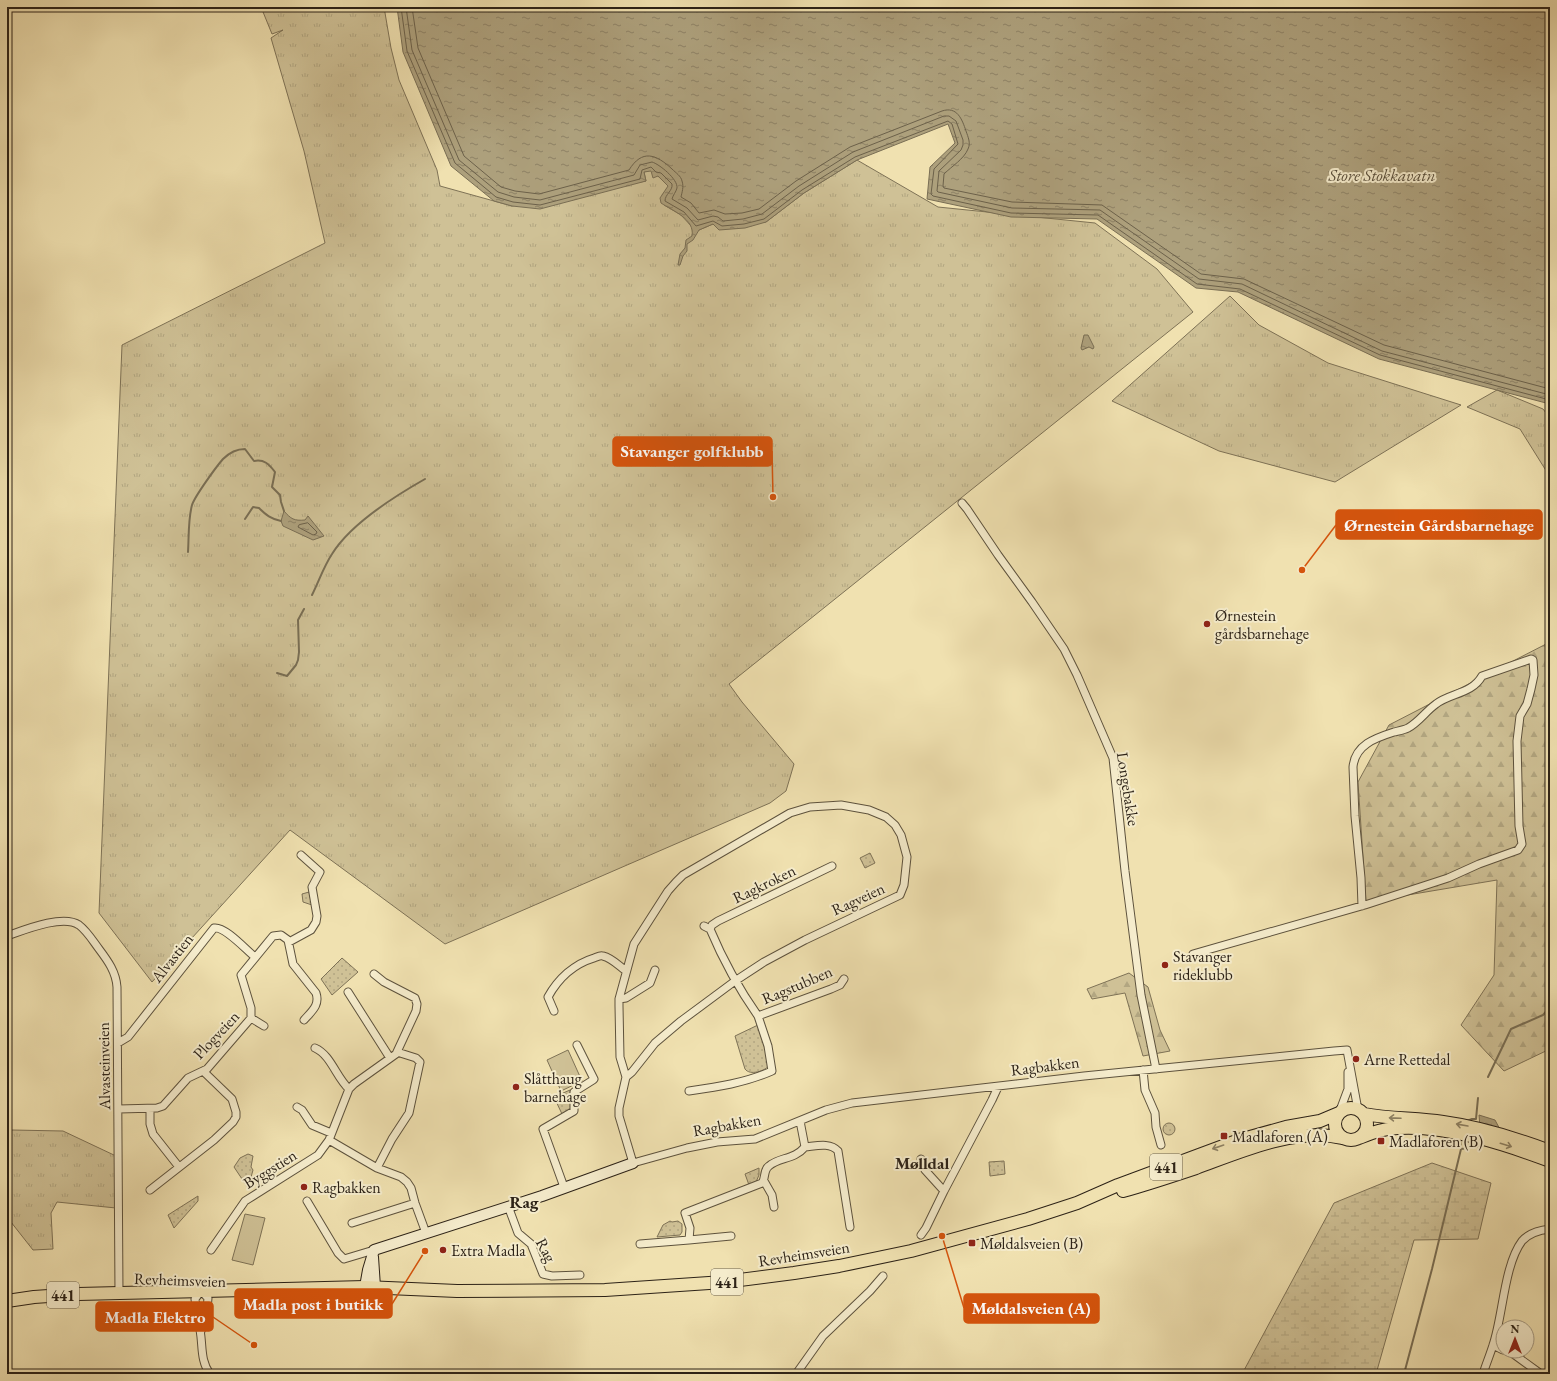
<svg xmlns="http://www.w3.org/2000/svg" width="1557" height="1381" viewBox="0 0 1557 1381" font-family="'EB Garamond',serif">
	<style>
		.grass { fill: url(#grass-tufts); stroke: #7e7256 }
		.forest { fill: url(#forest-firs); stroke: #7e7256 }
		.wetland { fill: url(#wetland-marsh); stroke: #7e7256 }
		.park { fill: url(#park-dots); stroke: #7e7256 }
		.garden { fill: #cfc196; stroke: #7e7256 }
		.water { fill: url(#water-ripples); stroke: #796e54 }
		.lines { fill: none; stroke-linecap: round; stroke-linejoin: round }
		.shore { stroke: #6c614a; stroke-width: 1 }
		.stream { stroke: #796e54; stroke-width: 2 }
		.street-casing { stroke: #5d523d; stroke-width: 9 }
		.secondary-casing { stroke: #2c2217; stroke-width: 12 }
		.primary-casing { stroke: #2c2217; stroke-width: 14 }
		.street { stroke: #f5eccc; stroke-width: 7 }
		.secondary { stroke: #f5eccc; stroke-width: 10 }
		.primary { stroke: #f0e1b0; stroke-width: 12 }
		.oneway { stroke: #8e8264 }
		.poi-dot { fill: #8f2418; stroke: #f5eccc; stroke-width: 1.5 }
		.labels { text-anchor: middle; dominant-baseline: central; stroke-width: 4; stroke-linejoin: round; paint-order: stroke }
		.shield { fill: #f5eccc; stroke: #685f4d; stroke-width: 1 }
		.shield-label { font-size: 15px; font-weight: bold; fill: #2c2217 }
		.poi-label { font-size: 16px; fill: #2c2217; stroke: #f5eccc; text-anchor: start }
		.street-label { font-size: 16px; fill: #2c2217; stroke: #f5eccc }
		.water-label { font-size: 17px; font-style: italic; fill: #594e3a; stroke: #f5eccc }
		.neighbourhood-label { font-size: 17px; font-weight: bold; fill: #2c2217; stroke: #f5eccc }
		.leader { fill: none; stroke: #d5540d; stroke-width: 1.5 }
		.callout-dot { fill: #d5540d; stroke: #f5eccc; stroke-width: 1.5 }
		.callout { fill: #d5540d; stroke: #d5540d; stroke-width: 1.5 }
		.callout-label { font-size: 17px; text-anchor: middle; font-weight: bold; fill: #fff }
	</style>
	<defs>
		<pattern id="grass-tufts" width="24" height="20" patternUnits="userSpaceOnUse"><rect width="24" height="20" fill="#cfc196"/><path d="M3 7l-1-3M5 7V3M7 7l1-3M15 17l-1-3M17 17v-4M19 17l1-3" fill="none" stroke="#b2a681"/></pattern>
		<pattern id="forest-firs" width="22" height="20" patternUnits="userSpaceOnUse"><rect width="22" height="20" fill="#cfc196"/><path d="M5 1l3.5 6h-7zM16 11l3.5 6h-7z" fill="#b2a681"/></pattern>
		<pattern id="wetland-marsh" width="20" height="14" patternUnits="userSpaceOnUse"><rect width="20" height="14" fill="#cfc196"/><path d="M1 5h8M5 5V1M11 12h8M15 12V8" fill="none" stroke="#b2a681"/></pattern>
		<pattern id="park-dots" width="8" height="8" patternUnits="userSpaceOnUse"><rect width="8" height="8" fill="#cfc196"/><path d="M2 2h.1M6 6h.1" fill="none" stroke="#b2a681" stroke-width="1.8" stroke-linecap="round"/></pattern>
		<pattern id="water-ripples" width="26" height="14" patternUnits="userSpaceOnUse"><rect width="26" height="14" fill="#ada07c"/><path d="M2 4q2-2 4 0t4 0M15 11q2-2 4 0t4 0" fill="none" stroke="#8d8265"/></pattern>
	</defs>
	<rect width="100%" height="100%" fill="#f0e1b0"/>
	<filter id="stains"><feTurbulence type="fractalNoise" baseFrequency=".005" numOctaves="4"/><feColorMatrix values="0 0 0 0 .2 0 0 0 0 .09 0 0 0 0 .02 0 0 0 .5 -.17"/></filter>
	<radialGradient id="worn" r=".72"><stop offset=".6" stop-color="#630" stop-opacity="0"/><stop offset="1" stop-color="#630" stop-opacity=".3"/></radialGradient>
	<path class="grass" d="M261,7H384L391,48L399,80L437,170L440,186L512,206L646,181L644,172L651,170L669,186L663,194L664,205L681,215L692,227L699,230L713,224L766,222L804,193L857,160L938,207L1095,223L1157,269L1193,312L729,684L742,702L794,764L786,791L770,803L445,944L290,830L152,982L99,913L122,345L325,243L304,151L271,38L283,30L272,34Z
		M1230,296L1259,325L1328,363L1461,405L1335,482L1219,451L1112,401Z
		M1497,390L1543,409L1550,418V477L1520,429L1467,407Z
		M12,1130L63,1131L116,1156V1208L57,1202L51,1213L53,1249L33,1250L7,1217V1137Z"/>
	<path class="forest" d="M1550,642V1049L1504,1071L1461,1025L1494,975L1497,880L1366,902L1358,782L1389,725Z
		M1129,973L1148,987L1160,1030L1170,1051L1143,1056L1125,993L1092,999L1087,989Z"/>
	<path class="wetland" d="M1432,1163L1491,1183L1478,1239L1414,1240L1376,1374H1242L1334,1203Z"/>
	<path class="park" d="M870,853L875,863L865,868L860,858Z
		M309,892L312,905L303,902L302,894Z
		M342,958L358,972L332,995L321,979Z
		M758,1025L770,1065C765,1071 750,1076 745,1069L735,1036Z
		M570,1090L571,1109L562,1114L554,1097Z
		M1163 1129a6 6 0 1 1 12 0a6 6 0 1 1-12 0Z
		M248,1154L253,1156L251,1167L253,1170L248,1188L234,1167L240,1158Z
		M1004,1161L1005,1174L990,1176L989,1162Z
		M759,1168V1175L756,1182L749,1185L745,1174Z
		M198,1196V1201L174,1228L168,1215Z
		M670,1221L672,1222L678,1221L682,1224V1232L680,1235L657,1237L663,1225Z"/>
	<path class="garden" d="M568,1050L582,1081L561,1091L547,1060Z
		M245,1214L265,1218L253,1265L232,1260Z"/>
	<path class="water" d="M397,7H1550V409L1546,403L1379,359L1238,292L1196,288L1097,219L1011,217L927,199L930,167L955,143L948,124L857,160L804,193L766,222L745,228L719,230L713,224L699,230L693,240L687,244V251L683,256L680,265H678L680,254L685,248L686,240L692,236C695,219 673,211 661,203L660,198L668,186L658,176L653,178L651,171L644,172L646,181L540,209L512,206L494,201L451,166L403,52Z
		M1084,335H1088L1094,347L1093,349L1089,347L1082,350L1081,348Z
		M284,511C291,519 294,521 305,520L308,516L324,536L313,540L283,526L281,521Z
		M1479,1115L1495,1120L1502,1133L1481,1139Z"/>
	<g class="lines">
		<path class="shore" d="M401,7L407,51L455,163L496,197L513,202L540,205L640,179L642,170L651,167L656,172L661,173L672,184C673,191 665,194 665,201L684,212L696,226L713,221L722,226L744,224L764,219L802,190L855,157L948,121L952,124L958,144L934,169L931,194L933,196L1011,213L1098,215L1197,284L1240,289L1380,355L1546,399L1550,402
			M406,7L412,50L459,160L498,192L514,197L540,200L634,175L640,165L652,162C659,164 678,179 677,188C676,192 673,195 672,199L687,208L698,220L713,216L718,217L723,221L743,219L762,214L799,186L853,152L944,116H949L956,121L963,140V145L961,150L939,171L937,191L938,192L1012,208L1100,210L1199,279L1242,284L1382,351L1550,395
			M412,7L418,48L464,156L501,187L515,191L539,194L629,170C642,149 656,154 672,169C676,173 681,176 682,181C684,187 682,192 681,197L691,203L699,213L714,210L725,214L742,213L759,209L796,181L850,147L942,111C957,106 962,119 966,131C968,137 971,143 968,149C964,159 952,166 944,174L943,186L944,188L1012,202L1102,205L1201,274L1244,279L1384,345L1550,389
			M308,523L317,532L316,534L313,535L298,527L299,525Z"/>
		<path class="stream" d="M245,519L253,507L259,508C266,515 271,519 281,521
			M188,552C189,536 188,520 192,505C195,496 216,467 223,459C229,453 237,449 245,449L254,461C264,459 269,464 275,472L272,487L280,495L281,502L284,511
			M312,595C319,581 324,566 332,554C350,525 395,496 425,479
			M277,673L287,676L296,665L298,660L299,652L298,620L304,609
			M1488,1077L1511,1029L1543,1015L1550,1007
			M1476,1119L1478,1098
			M1467,1121L1472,1119H1476
			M1461,1149L1482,1146L1481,1143
			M1404,1374L1432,1269L1461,1149L1460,1139"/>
		<g class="street-casing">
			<path id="street" d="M962,503L967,509L998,555L1032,602L1064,649L1077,675L1113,758L1125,871L1141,995L1156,1069
				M704,926L710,929L712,925L718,921L832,866
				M710,929C723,960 739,989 758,1016
				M7,936C24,930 63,914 79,925C87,931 93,941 99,949C108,961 116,972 117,987L119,1293
				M289,942L311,930L316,922L317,916L312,887L320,872L301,855
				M1193,954L1365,905L1448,878L1479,864L1518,850L1522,844L1519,826L1517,741L1520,716L1527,704L1531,689L1534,675L1533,660L1531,659L1482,676C1472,694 1450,693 1436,704C1426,711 1419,722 1408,728C1404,730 1398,731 1394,732C1375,738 1355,745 1353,767L1355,816L1361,878L1362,906
				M348,992L390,1058
				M619,999L626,998L650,983L655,970
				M554,1011L548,997C558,979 574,964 594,958C597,957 600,955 603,956C612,958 619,966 626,971
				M251,1018L264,1026
				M118,1043L128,1037L214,928C225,926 246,950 255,957
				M315,1048C331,1055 336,1077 349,1089
				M1143,1070L1145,1090L1155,1113L1156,1127L1161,1145
				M626,1077L632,1072L655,1043L681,1021L735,981L764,962L805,940L900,895L904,885L907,857L901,835L895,825L886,817L869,810L841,805L810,807L790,813L683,875L676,882L668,891L634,944L619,999V1006L620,1057L626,1077L619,1108V1116L633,1163L687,1148L717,1142L755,1139L826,1110L852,1103L1084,1076L1334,1051L1347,1050L1358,1110
				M689,1091C717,1087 745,1083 772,1071L768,1046L758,1016L831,989L840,985L844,979
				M297,1107L302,1110L312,1125L331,1133
				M119,1109L157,1108L163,1106L188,1078L207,1069L251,1018V1008L241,975L273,936L281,935L288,940L293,964L316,993C320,1005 312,1011 304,1020
				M150,1109V1124L153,1134L179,1167
				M1339,1113L1348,1089V1072
				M329,1140L377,1168L401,1177L407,1182L411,1188L415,1203L426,1233
				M805,1147C816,1146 830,1142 838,1151L850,1227
				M921,1159L925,1170L944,1191
				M377,1168L392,1139L409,1113L420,1062L416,1058L397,1052
				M764,1181L772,1195L774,1207
				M564,1187L543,1129L574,1111V1092L593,1080L594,1079L577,1045
				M150,1190L214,1140L233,1122L236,1117V1112L232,1099L203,1071
				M307,1201L338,1253L344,1259L374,1250
				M508,1206L518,1233L531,1244L543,1274L552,1276L580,1275
				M352,1223L415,1203
				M921,1235L926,1228L944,1191L992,1100L998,1087
				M689,1240L731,1236
				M640,1244L689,1240L690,1228L685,1213L762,1183C766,1178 763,1170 769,1166C779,1157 794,1160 805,1147L800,1121
				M211,1250L245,1201L318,1155L329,1140L349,1089L354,1084L396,1054L416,1011L417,1004L415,998L384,982L374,974
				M201,1331L207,1309L208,1298L201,1291L195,1299C196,1309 199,1320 200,1330C203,1346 200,1360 210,1374
				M1493,1345L1503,1350
				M1507,1351L1512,1353L1541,1374
				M796,1374L823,1336L870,1291L883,1276
				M1483,1374C1486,1364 1490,1355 1493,1345C1503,1316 1504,1265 1522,1241C1529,1233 1540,1230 1550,1229"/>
		</g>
		<g class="secondary-casing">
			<path id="secondary" d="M373,1257L375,1287L371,1295L365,1287L368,1270L374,1250L542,1196L633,1163"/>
		</g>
		<g class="primary-casing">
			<path id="primary" d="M1335 1124a16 16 0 1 1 32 0a16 16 0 1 1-32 0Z
				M1364,1114C1390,1119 1417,1118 1443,1122C1480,1127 1515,1138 1550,1151
				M1359,1138C1372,1133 1384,1128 1398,1128C1447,1125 1505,1144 1550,1161
				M1123,1191C1148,1184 1172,1176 1196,1168C1240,1152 1295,1127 1342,1138
				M344,1296L384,1295
				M7,1301L34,1297L78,1294L365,1287L457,1291L605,1290L724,1282L794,1273L839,1266L911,1251L1028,1219L1077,1203L1118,1185L1239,1140L1286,1127L1320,1121L1339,1113"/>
		</g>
		<use href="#street" class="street"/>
		<use href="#secondary" class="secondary"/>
		<use href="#primary" class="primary"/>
	</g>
	<defs><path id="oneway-shaft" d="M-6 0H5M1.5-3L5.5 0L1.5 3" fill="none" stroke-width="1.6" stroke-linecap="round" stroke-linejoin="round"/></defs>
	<g class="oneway">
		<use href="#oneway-shaft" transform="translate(1395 1118) rotate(-178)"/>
		<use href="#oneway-shaft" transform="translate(1462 1125) rotate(-170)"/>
		<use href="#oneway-shaft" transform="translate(1506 1145) rotate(17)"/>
		<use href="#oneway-shaft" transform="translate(1218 1147) rotate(161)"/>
	</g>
	<g class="poi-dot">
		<circle cx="1207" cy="624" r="4"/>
		<circle cx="1165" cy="965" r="4"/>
		<circle cx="1356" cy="1059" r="4"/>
		<circle cx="516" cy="1087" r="4"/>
		<rect x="1220" y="1132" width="8" height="8" rx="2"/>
		<rect x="1377" y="1137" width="8" height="8" rx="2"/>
		<circle cx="304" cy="1187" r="4"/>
		<rect x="968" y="1239" width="8" height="8" rx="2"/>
		<circle cx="443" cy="1250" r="4"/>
	</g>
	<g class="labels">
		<g class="shield">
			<rect x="1150" y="1154" width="32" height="26" rx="3"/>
			<rect x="711" y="1269" width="32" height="26" rx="3"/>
			<rect x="47" y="1282" width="32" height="26" rx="3"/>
		</g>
		<g class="shield-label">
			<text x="1166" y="1167">441</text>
			<text x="727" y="1282">441</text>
			<text x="63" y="1295">441</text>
		</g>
		<g class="poi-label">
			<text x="1215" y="615">Ørnestein<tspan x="1215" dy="18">gårdsbarnehage</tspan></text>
			<text x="1173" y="956">Stavanger<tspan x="1173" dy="18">rideklubb</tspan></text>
			<text x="1364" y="1059">Arne Rettedal</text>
			<text x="524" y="1078">Slåtthaug<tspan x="524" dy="18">barnehage</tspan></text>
			<text x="1232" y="1136">Madlaforen (A)</text>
			<text x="1389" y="1141">Madlaforen (B)</text>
			<text x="312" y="1187">Ragbakken</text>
			<text x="980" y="1243">Møldalsveien (B)</text>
			<text x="451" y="1250">Extra Madla</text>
		</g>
		<g class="street-label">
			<text transform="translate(1128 789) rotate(81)">Longebakke</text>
			<text transform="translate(764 884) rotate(-26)">Ragkroken</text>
			<text transform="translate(858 899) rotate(-25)">Ragveien</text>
			<text transform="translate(172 958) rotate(-52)">Alvastien</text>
			<text transform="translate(797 985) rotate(-23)">Ragstubben</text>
			<text transform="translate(216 1035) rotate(-47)">Plogveien</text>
			<text transform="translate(104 1066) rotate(-91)">Alvasteinveien</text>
			<text transform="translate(1045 1066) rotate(-7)">Ragbakken</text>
			<text transform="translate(727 1125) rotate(-10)">Ragbakken</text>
			<text transform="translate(270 1169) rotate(-32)">Byggstien</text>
			<text transform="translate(546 1250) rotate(62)">Rag</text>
			<text transform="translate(804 1254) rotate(-9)">Revheimsveien</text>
			<text transform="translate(180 1280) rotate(2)">Revheimsveien</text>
		</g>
		<g class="water-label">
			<text x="1382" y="175">Store Stokkavatn</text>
		</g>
		<g class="neighbourhood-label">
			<text x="922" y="1163">Mølldal</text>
			<text x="524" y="1202">Rag</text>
		</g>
	</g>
	<path class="leader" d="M773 497L772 451M1302 570L1336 525M425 1251L392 1304M942 1236L964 1308M254 1345L213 1317"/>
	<g class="callout-dot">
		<circle cx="773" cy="497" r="4"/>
		<circle cx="1302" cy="570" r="4"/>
		<circle cx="425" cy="1251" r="4"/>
		<circle cx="942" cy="1236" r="4"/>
		<circle cx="254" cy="1345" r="4"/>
	</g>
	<g class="callout">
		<rect x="613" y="437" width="159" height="29" rx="4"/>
		<rect x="1336" y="510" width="206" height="29" rx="4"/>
		<rect x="235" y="1289" width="157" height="29" rx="4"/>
		<rect x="964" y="1294" width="135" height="29" rx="4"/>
		<rect x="96" y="1302" width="117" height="29" rx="4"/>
	</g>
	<g class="callout-label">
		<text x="692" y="457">Stavanger golfklubb</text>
		<text x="1439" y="531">Ørnestein Gårdsbarnehage</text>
		<text x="313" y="1310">Madla post i butikk</text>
		<text x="1031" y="1314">Møldalsveien (A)</text>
		<text x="155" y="1323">Madla Elektro</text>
	</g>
	<rect width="1557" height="1381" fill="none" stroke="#f0e1b0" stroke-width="24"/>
	<rect x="8" y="8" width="1541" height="1365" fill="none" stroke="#2c2217" stroke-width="2"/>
	<rect x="12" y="12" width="1533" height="1357" fill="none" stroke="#2c2217"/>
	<g transform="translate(1515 1339)"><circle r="19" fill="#f5eccc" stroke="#a59b84"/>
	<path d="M0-3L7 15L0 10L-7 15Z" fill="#8f2418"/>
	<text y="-6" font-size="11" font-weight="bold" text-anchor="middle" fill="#2c2217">N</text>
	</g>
	<rect width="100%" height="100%" filter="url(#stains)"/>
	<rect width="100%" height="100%" fill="url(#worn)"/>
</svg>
